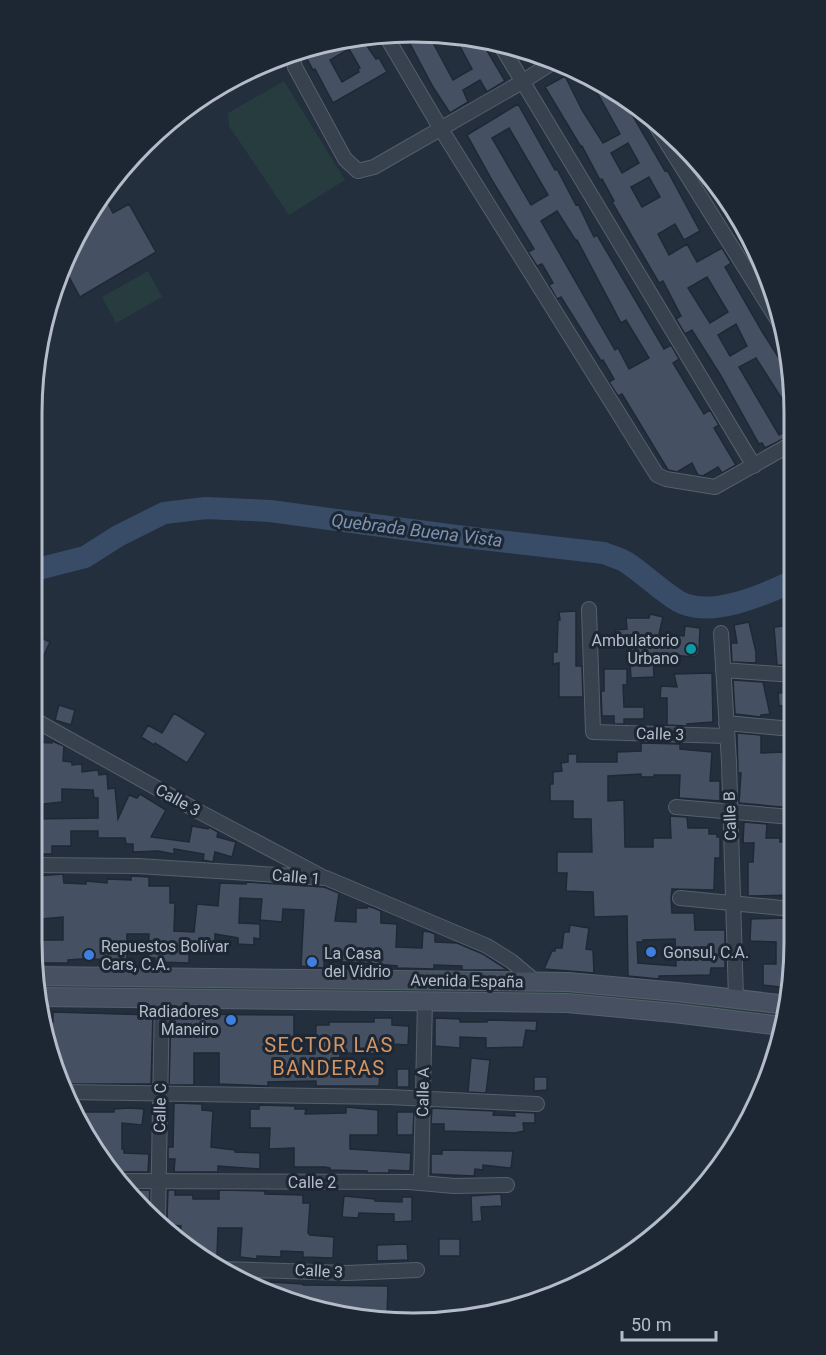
<svg xmlns="http://www.w3.org/2000/svg" width="826" height="1355" viewBox="0 0 826 1355" font-family="Roboto,sans-serif">
	<style>
		.green { fill: #263c3f }
		.lines { fill: none; stroke-linecap: round; stroke-linejoin: round }
		.river { stroke: #394c67; stroke-width: 22 }
		.building { fill: #455162; stroke: #1f2835; stroke-width: 1.5; fill-rule: evenodd }
		.minor-casing { stroke: #565f6c; stroke-width: 16 }
		.secondary-casing { stroke: #565f6c; stroke-width: 20 }
		.minor { stroke: #38414e; stroke-width: 14 }
		.secondary { stroke: #465061; stroke-width: 18 }
		.culture-dot { fill: #0f9aa8; stroke: #1d2633; stroke-width: 2 }
		.shop-dot { fill: #3f7fe0; stroke: #1d2633; stroke-width: 2 }
		.labels { text-anchor: middle; dominant-baseline: central; stroke-width: 6; stroke-linejoin: round; paint-order: stroke }
		.poi-label { font-size: 16px; fill: #b4bcc9; stroke: #1d2633; text-anchor: start }
		.street-label { font-size: 16px; fill: #b4bcc9; stroke: #1d2633 }
		.water-label { font-size: 18px; font-style: italic; fill: #7c92b1; stroke: #1d2633 }
		.quarter-label { font-size: 20px; letter-spacing: 1.5px; fill: #d59563; stroke: #1d2633 }
		.rim { fill: none; stroke: #b4bcc9; stroke-width: 3 }
	</style>
	<rect width="100%" height="100%" fill="#242f3e"/>
	<path class="green" d="M284,81L345,180L289,215L229,126L228,113Z
		M148,271L162,297L116,323L102,297Z
		M38,983L568,989L786,1012L784,1019L40,991Z"/>
	<g class="lines">
		<path class="river" d="M34,570L85,557L118,536L164,513L206,508L270,511L456,536L604,553C611,556 619,558 626,562C644,574 659,589 678,601C709,619 764,595 793,581"/>
	</g>
	<path class="building" d="M363,35H366L368,39L364,41L365,43L376,59L379,58L387,72L333,103L315,69L313,70L306,57L321,49ZM349,49L360,68L358,69L359,72L342,82L330,60Z
		M407,38L431,39L453,80L472,69L457,41L482,42L505,81L487,92L480,80L463,90L468,102L450,113L433,87Z
		M565,76L582,110L603,143L620,134L593,85L623,99L665,171L667,170L700,231L684,240L675,224L658,234L669,255L687,244L697,262L722,248L731,263L725,267L763,333L784,366L789,363L794,388V418L756,358L739,367L779,435L794,427L793,434L765,448L762,443L759,444L721,376L692,330L685,334L676,319L681,316L663,281L659,283L612,202L614,201L602,179L600,180L582,146L581,147L545,87ZM628,143L639,163L622,173L611,153ZM649,177L660,197L642,207L631,187ZM707,277L728,312L710,323L688,288ZM736,324L747,346L730,356L718,335Z
		M518,104L555,170L557,169L576,205L578,204L594,237L597,235L664,349L671,345L679,359L673,363L704,414L710,410L719,425L714,428L736,465L722,473L718,467L703,476L698,475L692,463L677,472L668,470L622,394L618,396L609,382L614,379L603,360L601,361L561,297L557,299L549,285L553,283L542,264L537,266L528,252L534,249L493,182L467,135ZM509,128L548,195L531,205L492,138ZM557,211L576,241L577,240L621,323L626,320L649,358L629,369L618,348L615,350L541,221Z
		M103,194L113,213L129,204L156,252L80,297L62,264Z
		M576,611V666H582L583,697H559V663L553,664V652H557L558,620H560L559,612Z
		M650,614L663,617L659,634L684,636L685,626L700,628L699,653L694,657L653,653L654,677L631,678L629,646H615V630L627,629L626,618H649Z
		M749,622L756,652V663L732,662L731,643H737L734,625Z
		M793,625V666L777,665L774,627Z
		M33,634L50,642L43,657L33,653Z
		M604,669H627V685H623L624,707H644V719H624V724H614V716H602L601,691H604Z
		M712,673L713,722L687,724L688,726L667,725V698H660L661,686L677,687L674,674Z
		M733,680L763,682L770,714L761,715V717L735,714Z
		M792,692V705L779,706L778,693Z
		M59,705L75,710L71,725L55,720Z
		M174,713L206,733L187,763L155,743L154,745L141,737L148,725L162,733Z
		M737,733L761,735V753L783,752L784,772L791,771L792,808L739,803L741,773H738Z
		M52,741L64,746L63,761L72,762V765L82,764V772L98,770L99,775L107,774L108,789L115,788L118,819L129,795L137,798L140,794L166,810L151,837L189,842L192,826L208,829L209,827L218,832L217,837L236,842L232,857L215,852L213,862L203,860L204,854L174,849V854L158,851L133,852V844H126L125,838H98V831H71V846H52V854H32V819L98,818V798H94L93,790L62,789V802L34,805L35,776H32L33,742L52,743Z
		M641,743L680,744V749L712,752L710,781H720V801L679,798L680,775H654V777H641V774L608,776V801L624,800L625,847H653V838H671L670,816L687,817L688,828H709V834H717V837H720V858H715L714,890L672,889L671,898L672,913H694L695,930H725V968H711L710,975L659,976V979L628,976L627,916L594,917L593,892L566,891L567,873H557V852H592L591,819H573V801H550V784H553V772L562,771L561,763L568,762V754H577V762H617V752L641,751ZM675,939L676,966L638,963L637,942H643V940Z
		M744,822L767,824L766,838H780V842H786L787,865L792,866V895L748,896V862H753L754,843H743Z
		M63,874L64,883L86,884V881L107,883V879L131,880V876L149,877V886H170V903H175L174,931L194,932L197,904L218,906L220,883L246,884L247,882L324,887L339,893L335,921L356,922V908H367V906L374,908L381,911V923L397,924L396,947L422,948L423,931L430,932L435,934V942L457,943L483,954L508,970H462V966L434,965V969L397,968V966L365,963L324,961V968L301,966L304,910L283,909L282,922L260,920L262,899L240,898L239,923L260,924V939L254,938V945L238,944V938L215,934V952L189,951V963L155,962V958H148L149,934H127V960L82,959L68,960V963H39L41,940H63V917L41,919V893L38,876Z
		M785,918V924L792,923L791,973H789V988L763,985V964H776V942L750,941L751,919Z
		M570,925L589,928L586,949L593,950L594,973L544,969L552,951H555V948H562L564,932H569Z
		M53,1012L153,1015L151,1084H62L52,1064L45,1023L53,1022Z
		M171,1014L294,1015V1054H315L316,1025H329V1022H374V1018H392V1025L409,1026L408,1045L392,1044V1048H381V1054L340,1053V1074L380,1073L379,1086H316V1081L268,1082V1086L219,1084V1053H194V1085H169Z
		M435,1018L460,1019V1022H487V1020L537,1021L536,1031L526,1030L523,1047L486,1048V1038L460,1037V1048L435,1046Z
		M471,1058L490,1060L486,1093L468,1092Z
		M397,1069H409V1087H397Z
		M534,1077H547V1090L534,1091Z
		M174,1103L202,1104V1110L213,1111L211,1147L235,1150V1152L260,1153V1169L218,1166V1172H174L175,1159H168V1147H173Z
		M259,1105L295,1106V1109H306L305,1114L346,1113V1107L378,1110V1135H350V1149L411,1153L410,1171L389,1170V1173H367V1171L330,1170V1168L325,1167H294V1148L269,1149L270,1128H250V1109H259Z
		M129,1108L144,1109L142,1125L122,1123V1149H124V1153L149,1154L148,1172H118L111,1175L77,1112H114V1109Z
		M432,1108L494,1111L493,1115L515,1116L514,1112L535,1113V1123H523L524,1131L515,1133L444,1131V1124H431Z
		M397,1112H414L413,1135H397Z
		M442,1150L513,1151L511,1168L483,1165V1170L475,1169L474,1176L431,1174V1154H442Z
		M127,1190H150L149,1211Z
		M168,1190H175V1195H193V1199H219V1190L265,1191V1194L303,1195V1203H310L308,1233L310,1235L334,1237L333,1258L303,1257V1252L281,1251V1257L257,1256V1259L240,1257L242,1228H218L217,1256H197L180,1239L181,1226L164,1224L167,1218Z
		M501,1194L502,1206L481,1207L482,1221L472,1222L471,1196Z
		M344,1196L375,1199V1201L402,1202V1197H412V1221L394,1222V1214L359,1213L358,1218L342,1217Z
		M439,1239H460V1256H439Z
		M407,1244L408,1260L377,1261V1245Z
		M270,1282L303,1284V1285L388,1286L387,1315L373,1314V1312L336,1310V1306L312,1307L291,1303L252,1284L270,1285Z"/>
	<g class="lines">
		<g class="minor-casing">
			<path id="minor" d="M386,36L441,129L657,475L666,479L715,487L793,443
				M500,44L754,466
				M293,59L295,67L345,159L358,171L374,167L522,82L550,64
				M650,116L782,327
				M589,609L593,732L727,736
				M721,633L729,762L736,999
				M723,670L793,675
				M33,719L196,810L321,876
				M726,723L792,729
				M676,807L792,817
				M32,865L138,866L326,878L487,946L511,961L536,982
				M32,893V947
				M680,898L792,909
				M67,1092L388,1097L537,1104
				M118,1181L409,1182L454,1186L507,1185
				M421,1183L425,1001
				M158,1218L162,999
				M221,1269L347,1273L417,1270"/>
		</g>
		<g class="secondary-casing">
			<path id="secondary" d="M37,976L568,982L677,992L788,1005
				M41,997L567,1003L674,1013L782,1026"/>
		</g>
		<use href="#minor" class="minor"/>
		<use href="#secondary" class="secondary"/>
	</g>
	<circle class="culture-dot" cx="691" cy="649" r="6"/>
	<g class="shop-dot">
		<circle cx="651" cy="952" r="6"/>
		<circle cx="89" cy="955" r="6"/>
		<circle cx="312" cy="962" r="6"/>
		<circle cx="231" cy="1020" r="6"/>
	</g>
	<g class="labels">
		<g class="poi-label">
			<text x="679" y="640" text-anchor="end">Ambulatorio<tspan x="679" dy="18">Urbano</tspan></text>
			<text x="101" y="946">Repuestos Bolívar<tspan x="101" dy="18">Cars, C.A.</tspan></text>
			<text x="663" y="952">Gonsul, C.A.</text>
			<text x="324" y="953">La Casa<tspan x="324" dy="18">del Vidrio</tspan></text>
			<text x="219" y="1011" text-anchor="end">Radiadores<tspan x="219" dy="18">Maneiro</tspan></text>
		</g>
		<g class="street-label">
			<text transform="translate(660 734) rotate(2)">Calle 3</text>
			<text transform="translate(178 800) rotate(29)">Calle 3</text>
			<text transform="translate(730 816) rotate(-92)">Calle B</text>
			<text transform="translate(296 877) rotate(5)">Calle 1</text>
			<text transform="translate(467 981) rotate(1)">Avenida España</text>
			<text transform="translate(423 1092) rotate(-89)">Calle A</text>
			<text transform="translate(160 1108) rotate(-89)">Calle C</text>
			<text x="312" y="1182">Calle 2</text>
			<text transform="translate(319 1271) rotate(3)">Calle 3</text>
		</g>
		<g class="water-label">
			<text transform="translate(417 530) rotate(7)">Quebrada Buena Vista</text>
		</g>
		<g class="quarter-label">
			<text x="329" y="1045">SECTOR LAS<tspan x="329" dy="23">BANDERAS</tspan></text>
		</g>
	</g>
	<path d="M0 0H826V1355H0ZM413 42H413A371 371 0 0 1 784 413V942A371 371 0 0 1 413 1313H413A371 371 0 0 1 42 942V413A371 371 0 0 1 413 42Z" fill="#1d2633" fill-rule="evenodd"/>
	<path class="rim" d="M413 42H413A371 371 0 0 1 784 413V942A371 371 0 0 1 413 1313H413A371 371 0 0 1 42 942V413A371 371 0 0 1 413 42Z"/>
	<path d="M622 1331v9h94v-9" fill="none" stroke="#b4bcc9" stroke-width="3"/>
	<text x="631" y="1331" font-size="18" fill="#b4bcc9" stroke="#1d2633" stroke-width="4.5" paint-order="stroke">50 m</text>
</svg>
